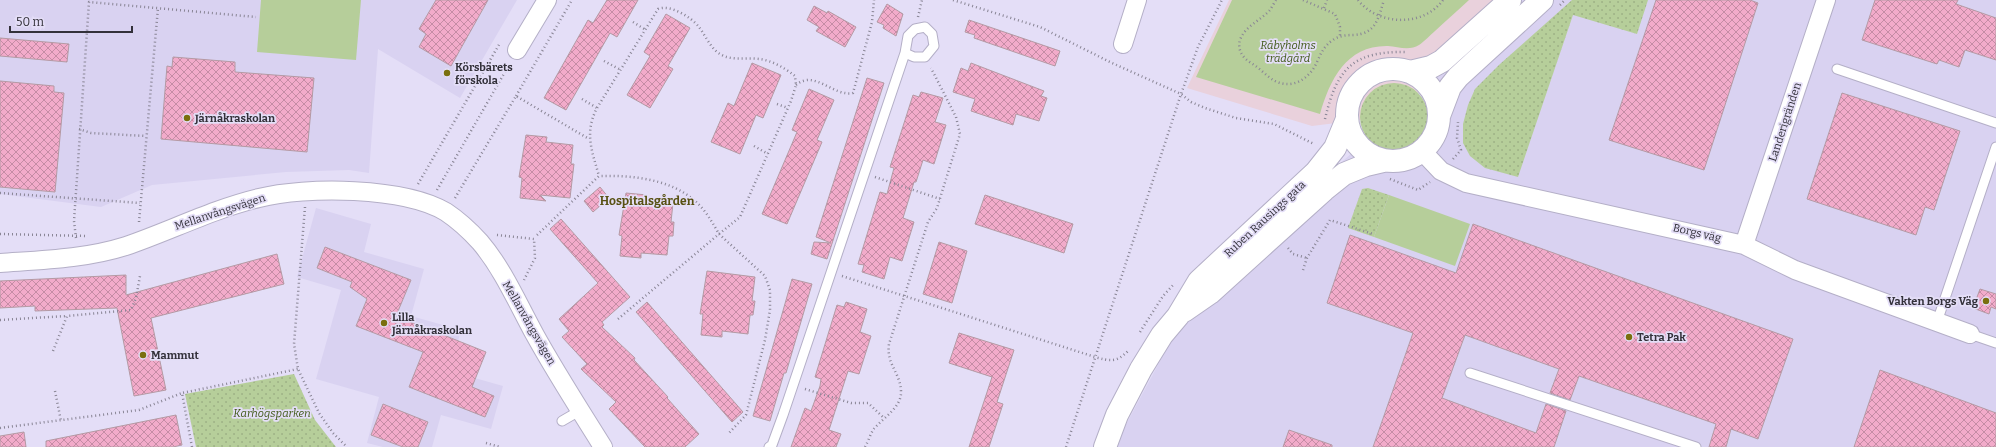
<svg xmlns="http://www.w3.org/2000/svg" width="1996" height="447" viewBox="0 0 1996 447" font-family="Bitter,serif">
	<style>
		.commercial { fill: #e9d1dc }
		.built { fill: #d9d2f1 }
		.grass { fill: url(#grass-dots) }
		.garden { fill: #b6ce9a }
		.building { fill: url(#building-cross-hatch); stroke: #b49aa4 }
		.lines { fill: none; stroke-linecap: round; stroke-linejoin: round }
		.service-casing { stroke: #b4afc7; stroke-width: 11 }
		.minor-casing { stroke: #b4afc7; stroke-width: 20 }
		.secondary-casing { stroke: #b4afc7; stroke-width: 24 }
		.path { stroke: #898595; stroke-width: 2.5; stroke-dasharray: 1 3; stroke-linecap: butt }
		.service { stroke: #fff; stroke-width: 9 }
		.minor { stroke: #fff; stroke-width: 18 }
		.secondary { stroke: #fff; stroke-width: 22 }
		.poi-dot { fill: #7a6f0e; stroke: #e4def7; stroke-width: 1.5 }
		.labels { text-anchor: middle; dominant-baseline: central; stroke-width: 3.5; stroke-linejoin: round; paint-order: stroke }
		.park-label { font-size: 11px; font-style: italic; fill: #3f5816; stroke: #e4def7 }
		.poi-label { font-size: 11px; font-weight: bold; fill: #33313a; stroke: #e4def7; text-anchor: start }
		.street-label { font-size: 11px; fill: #33313a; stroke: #e4def7 }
		.neighbourhood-label { font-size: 12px; font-weight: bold; fill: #585113; stroke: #e4def7 }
	</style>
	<defs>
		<pattern id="grass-dots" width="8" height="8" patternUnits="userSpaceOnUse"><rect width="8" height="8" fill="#b6ce9a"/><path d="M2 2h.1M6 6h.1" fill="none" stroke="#9db185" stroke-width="1.8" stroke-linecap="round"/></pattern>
		<pattern id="building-cross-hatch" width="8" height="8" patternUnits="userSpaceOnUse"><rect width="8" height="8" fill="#f2abca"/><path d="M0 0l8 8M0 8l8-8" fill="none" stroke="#c58ca5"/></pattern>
	</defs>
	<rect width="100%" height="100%" fill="#e4def7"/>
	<path class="commercial" d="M1229,0H1522L1392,116L1312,126L1187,88Z"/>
	<path class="built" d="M0,0H517L460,98L378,49L369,173L349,170L286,172L152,185L101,207L0,194Z
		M1522,0H1996V447H1114L1197,292Z
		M316,208L371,224L364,252L424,269L411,316L461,330L450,371L503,386L491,429L441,415L432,447H383L367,443L379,397L316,379L341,290L297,277Z"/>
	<path class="grass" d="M1572,0H1648L1637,34L1573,15L1518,177L1485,168L1470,156L1463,143V124L1468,105L1475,89L1500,64Z
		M1360 117a34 34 0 1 1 68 0a34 34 0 1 1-68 0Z
		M1368,188L1389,195L1374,237L1348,228L1362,189Z
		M294,374L315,420L336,447H196L185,394Z"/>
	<path class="garden" d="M261,0H361L356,60L257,52Z
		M1232,0H1469C1458,10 1446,21 1435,31C1430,35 1424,42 1419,45C1410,51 1398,47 1388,46C1347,45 1330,79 1320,114L1196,77Z
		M1389,195L1470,224L1455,266L1374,237Z"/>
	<path class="building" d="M436,0H488L451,66L419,47L426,34L419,29Z
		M607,0H638L617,37L610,33L566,110L544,98L588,20L593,23Z
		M1656,0H1750L1758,3L1704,170L1609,140Z
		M1875,0H1958L1956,4L1996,18V60L1965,50L1959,67L1939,60L1937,64L1862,40Z
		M887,4L903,14L896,36L883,28L884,25L877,22Z
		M814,6L827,13L828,11L856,27L845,47L816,31L819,27L807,20Z
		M666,14L690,28L668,66L673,69L650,108L627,95L650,56L644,52Z
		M969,20L1060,51L1055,66L974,38L975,35L965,32Z
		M0,38L69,44L67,62L0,56Z
		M173,57L235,62V72L314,78L307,152L161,139L167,66L172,67Z
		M752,63L781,75L763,118L756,115L740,154L711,142L728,103L734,106Z
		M971,63L1044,91L1041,96L1047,98L1039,121L1016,114L1013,125L971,111L975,99L953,92L961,68L968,71Z
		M867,78L884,83L827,259L811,254L814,242L831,243L816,237Z
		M0,81L54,86V92L64,93L55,192L0,187Z
		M809,89L834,100L817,140L822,142L787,224L762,214L797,132L792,130Z
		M921,92L943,98L935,122L946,125L934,164L923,160L916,182H914L903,218L914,222L902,261L890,257L884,279L862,272L864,265L858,264L880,192L887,194L894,168L890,167L913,95L919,97Z
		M1842,93L1960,131L1934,210L1925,207L1916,235L1807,199Z
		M526,135L547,137L546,142L573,145L571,164H574L570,198L540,195L546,201L520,198L522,178L519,177Z
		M600,187L609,198L593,212L584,201Z
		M626,193L647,195V200L673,203L671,222H674L673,236H669L667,255L641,253V258L620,256L622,236L619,235Z
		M985,195L1073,224L1064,253L975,224Z
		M561,219L630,297L602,322L604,325L602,327L635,358L634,360L668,397L667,398L699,434L685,447H645L609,409L616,402L581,369L587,364L562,337L569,331L559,319L598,283L550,229Z
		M1473,224L1793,339L1758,439L1731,429L1726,447H1709L1716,424L1579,376L1570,400L1550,393L1559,369L1465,335L1442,398L1536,433L1546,404L1566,411L1554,447H1373L1413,333L1327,303L1350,235L1456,273Z
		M939,242L967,251L952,303L923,294Z
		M325,247L411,280L396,316L486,352L472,387L494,396L485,417L409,387L423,352L356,326L367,299L350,287L352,282L317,268Z
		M277,254L284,284L151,318L166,390L134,396L117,308L35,311V306L0,308V281L126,275V295Z
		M707,271L755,277L752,301H755L753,315H750L748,334L722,331V337L701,335L703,314H700Z
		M792,279L812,284L786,373H784L770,421L753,416Z
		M1980,289L1996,294V309L1991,307L1989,314L1973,308Z
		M647,302L743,412L732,422L636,312Z
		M846,302L867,309L860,332L871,336L859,374L848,371L829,430L841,434L836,447H791L805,408L811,411L820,386L821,379L815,377L837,305L844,307Z
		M959,333L1014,350L997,402L1003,404L989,447H969L992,377L949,363Z
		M1880,370L1996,413V447H1854Z
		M383,404L428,422L418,447H403L371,435Z
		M176,415L182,445L173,447H46V441Z
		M1289,430L1332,445V447H1283Z
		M24,432L26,447H0V436Z"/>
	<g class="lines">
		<g class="service-casing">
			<path id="service" d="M1837,69L1996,123
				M1937,322L1996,147
				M1970,334L1996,343
				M1470,373L1696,447
				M562,421L581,410
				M769,447L772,445L783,415L905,53L908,36L915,29L925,27L932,34L934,46L925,57H914L905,53"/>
		</g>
		<g class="minor-casing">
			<path id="minor" d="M1123,44L1137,0
				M517,50L547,0
				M1422,151L1441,171L1466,183L1744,245L1795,270L1970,334
				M1744,245L1826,0
				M0,263C42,260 85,259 126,246C170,231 213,209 259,198C306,186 404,187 446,212C458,220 470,231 480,242C503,269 518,304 535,335C556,373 580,410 603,447"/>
		</g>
		<g class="secondary-casing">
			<path id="secondary" d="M1347 115a46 46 0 1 1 92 0a46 46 0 1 1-92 0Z
				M1410,72L1431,67L1442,61L1510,0
				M1439,116L1450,87L1458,77L1542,0
				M1184,311L1210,293L1324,190L1344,174L1366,165L1383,161
				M1105,447L1117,415L1141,369L1162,335L1178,316L1199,281L1316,172L1335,148L1347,119"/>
		</g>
		<path class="path" d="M953,0L1040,27L1112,63L1181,94L1191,102L1205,108L1236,118L1274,124L1314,144
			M1276,0C1274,3 1272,7 1270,10C1260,21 1245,26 1240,40C1237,50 1243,58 1251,63C1260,68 1267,77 1275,81C1293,90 1310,78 1317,62C1321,53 1324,46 1333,40C1338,36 1346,35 1353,35C1376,34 1378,19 1384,0
			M1303,0L1335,14L1340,27V36
			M1358,0C1378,26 1424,27 1443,0
			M1560,5L1565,0
			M1324,8L1327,0
			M918,17L922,0
			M633,22L646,30
			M604,61L621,70
			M796,85C815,69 833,97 853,93L872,22L874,0
			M516,96L572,0
			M582,99L597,108
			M777,104L788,108
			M1325,119C1337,68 1353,51 1407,52
			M79,129L91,133L146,136
			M754,146L768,154
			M1453,159L1461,150L1457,138L1458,122
			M875,177L940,199
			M1390,179L1418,190L1430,182
			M418,184L500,43
			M437,190L509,65
			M0,193L140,203
			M455,198L516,96L589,139
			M305,207L294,344L298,369L319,413L333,433L347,447
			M139,222L158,8
			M0,234L87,236
			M497,235L534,239L535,258L524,280
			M537,235L599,176C592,151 584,133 597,108L658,9C670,4 691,17 699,27C705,35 709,45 717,52C730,62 744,57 759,59C771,60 785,68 795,76L796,85L791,101L740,217L719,234C715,227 711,220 706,213C682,180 637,175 599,176
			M76,238L74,221L89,2L256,17
			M1288,248L1293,254L1307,258
			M1303,270L1307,258L1330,220L1373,234
			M842,276L1095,357C1110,361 1116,363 1128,351
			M618,319L719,234L765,276L770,290V310L765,340L746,415L728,434
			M0,320L67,316
			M1140,332L1163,296L1174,284
			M53,351L67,316L131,310L136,298L140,276
			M805,389L851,403H868L884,418
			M55,391L61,421
			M0,428L139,410L182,393
			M486,443L500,447
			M192,447L182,393L298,369
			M865,447C868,442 870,435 873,430C882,418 902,408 901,391C900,372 886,364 889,344L928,222L937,208L960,134L956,117L931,68
			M1066,447L1181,94L1198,47L1222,0"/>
		<use href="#service" class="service"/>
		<use href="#minor" class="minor"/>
		<use href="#secondary" class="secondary"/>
	</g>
	<g class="poi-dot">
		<circle cx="447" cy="73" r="4"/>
		<circle cx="187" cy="118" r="4"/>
		<circle cx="1986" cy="301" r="4"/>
		<circle cx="384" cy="323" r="4"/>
		<circle cx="1629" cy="337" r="4"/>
		<circle cx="143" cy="355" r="4"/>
	</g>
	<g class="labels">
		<g class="park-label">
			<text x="1288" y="45">Råbyholms<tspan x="1288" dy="13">trädgård</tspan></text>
			<text x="272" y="413">Karhögsparken</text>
		</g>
		<g class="poi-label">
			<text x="455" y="67">Körsbärets<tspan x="455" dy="13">förskola</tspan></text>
			<text x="195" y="118">Järnåkraskolan</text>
			<text x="1978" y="301" text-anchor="end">Vakten Borgs Väg</text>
			<text x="392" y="317">Lilla<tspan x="392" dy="13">Järnåkraskolan</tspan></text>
			<text x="1637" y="337">Tetra Pak</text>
			<text x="151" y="355">Mammut</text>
		</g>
		<g class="street-label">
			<text transform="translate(1785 122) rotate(-72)">Landerigränden</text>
			<text transform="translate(220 212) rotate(-18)">Mellanvångsvägen</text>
			<text transform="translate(1265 219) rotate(-43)">Ruben Rausings gata</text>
			<text transform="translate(1697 233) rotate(13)">Borgs väg</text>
			<text transform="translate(529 323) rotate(60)">Mellanvångsvägen</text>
		</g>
		<g class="neighbourhood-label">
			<text x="647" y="201">Hospitalsgården</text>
		</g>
	</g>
	<path d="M10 26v6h122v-6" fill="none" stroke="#33313a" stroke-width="2"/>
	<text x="16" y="26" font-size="12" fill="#33313a" stroke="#e4def7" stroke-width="3" paint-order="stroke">50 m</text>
</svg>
